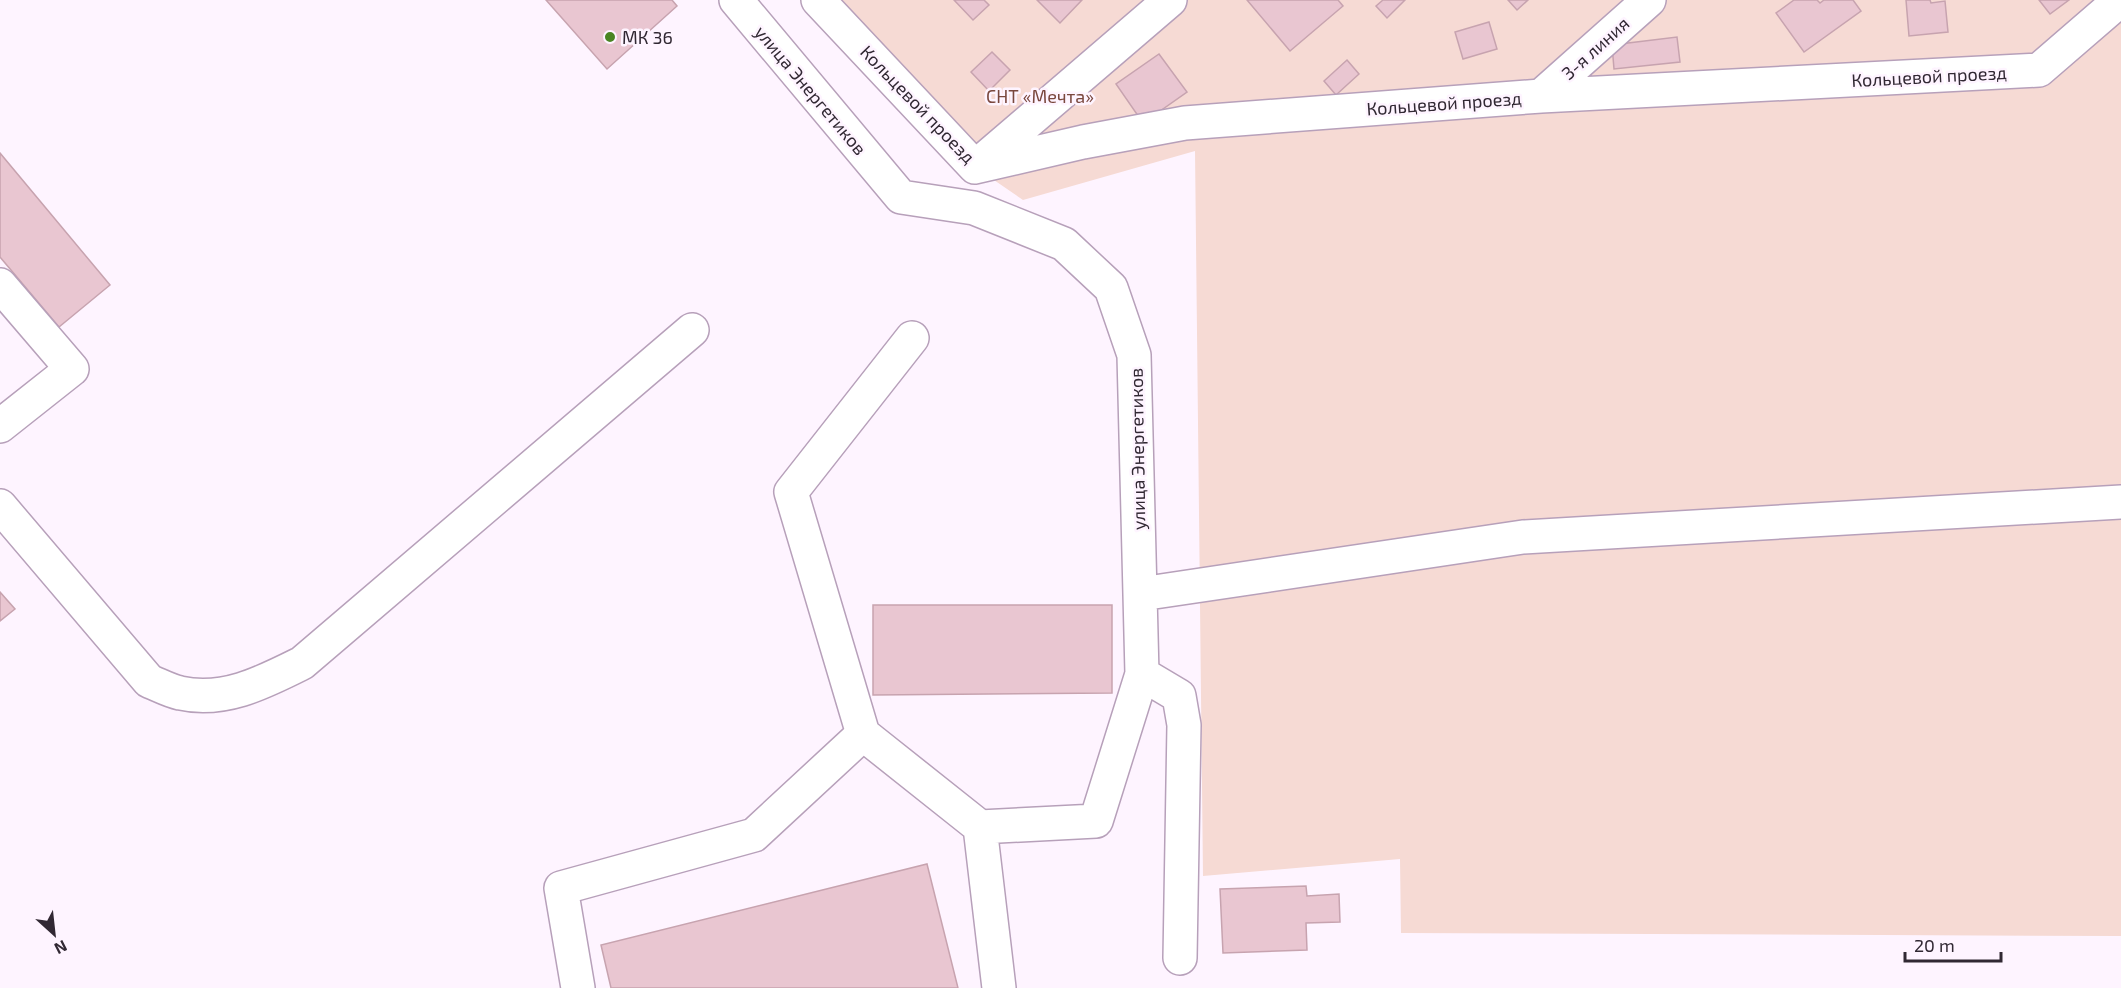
<svg xmlns="http://www.w3.org/2000/svg" width="2121" height="988" viewBox="0 0 2121 988" font-family="'Exo 2',sans-serif">
	<style>
		.green { fill: #f6dad4 }
		.building { fill: #e9c6d1; stroke: #c7a3af; stroke-width: 1.5 }
		.lines { fill: none; stroke-linecap: round; stroke-linejoin: round }
		.minor-casing { stroke: #b7a0ba; stroke-width: 36 }
		.minor { stroke: #fff; stroke-width: 33 }
		.poi-dot { fill: #498522; stroke: #fef4ff; stroke-width: 2 }
		.labels { text-anchor: middle; dominant-baseline: central; stroke-width: 5; stroke-linejoin: round; paint-order: stroke }
		.poi-label { font-size: 18px; fill: #312833; stroke: #fef4ff; text-anchor: start }
		.street-label { font-size: 18px; fill: #312833; stroke: #fef4ff }
		.park-label { font-size: 18px; fill: #7a483e; stroke: #fef4ff }
	</style>
	<rect width="100%" height="100%" fill="#fef4ff"/>
	<path class="green" d="M818,0H2121V936L1401,933L1400,859L1203,876L1195,151L1023,200L975,167Z"/>
	<path class="building" d="M546,0H672L677,6L607,69Z
		M954,0H984L989,5L973,20Z
		M1037,0H1082L1060,23Z
		M1247,0H1338L1343,6L1290,51Z
		M1383,0H1405L1387,18L1376,6Z
		M1508,0H1528L1517,10Z
		M1794,0H1817L1820,3L1824,0H1853L1861,11L1804,52L1776,13Z
		M1906,0H1930L1931,3L1945,1L1948,32L1909,36Z
		M2039,0H2069L2050,14Z
		M1489,22L1497,49L1463,59L1455,32Z
		M1677,37L1680,62L1614,69L1612,45Z
		M992,52L1010,70L989,91L971,72Z
		M1159,54L1187,92L1143,123L1116,84Z
		M1347,60L1359,74L1336,95L1324,81Z
		M0,153L110,285L59,327L0,257Z
		M0,592L15,609L0,621Z
		M873,605H1112V693L873,695Z
		M927,864L958,988H611L601,945Z
		M1306,886L1307,896L1339,894L1340,922L1306,923L1307,950L1223,953L1220,889Z"/>
	<g class="lines">
		<g class="minor-casing">
			<path id="minor" d="M818,0L975,167L1083,142L1185,123L1541,96L2039,70L2120,0
				M1541,96L1649,0
				M980,163L1170,0
				M0,285L72,369L0,426
				M0,506L149,681C159,685 170,691 180,693C224,703 264,682 302,663L692,330
				M1141,594L1523,537L2121,502
				M1142,674L1179,696L1184,725L1180,958
				M863,734L791,492L912,338
				M980,827L999,988
				M578,988L561,888L754,835L863,734L980,827L1096,821L1142,674L1134,355L1111,288L1064,244L974,208L901,197L736,0"/>
		</g>
		<use href="#minor" class="minor"/>
	</g>
	<circle class="poi-dot" cx="610" cy="37" r="6"/>
	<g class="labels">
		<g class="poi-label">
			<text x="622" y="37">МК 36</text>
		</g>
		<g class="street-label">
			<text transform="translate(1595 48) rotate(-42)">3-я линия</text>
			<text transform="translate(1929 76) rotate(-3)">Кольцевой проезд</text>
			<text transform="translate(811 90) rotate(50)">улица Энергетиков</text>
			<text transform="translate(1444 103) rotate(-4)">Кольцевой проезд</text>
			<text transform="translate(918 104) rotate(46)">Кольцевой проезд</text>
			<text transform="translate(1137 449) rotate(-91)">улица Энергетиков</text>
		</g>
		<g class="park-label">
			<text x="1040" y="96">СНТ «Мечта»</text>
		</g>
	</g>
	<g transform="translate(54 934) rotate(153)" stroke="#fef4ff" stroke-width="4.5" paint-order="stroke">
	<path d="M0-4.5L10 22L0 15L-10 22Z" fill="#312833"/>
	<text y="-9" font-size="16" font-weight="bold" text-anchor="middle" fill="#312833">N</text>
	</g>
	<path d="M1905 952v9h96v-9" fill="none" stroke="#312833" stroke-width="3"/>
	<text x="1914" y="952" font-size="18" fill="#312833" stroke="#fef4ff" stroke-width="4.5" paint-order="stroke">20 m</text>
</svg>
